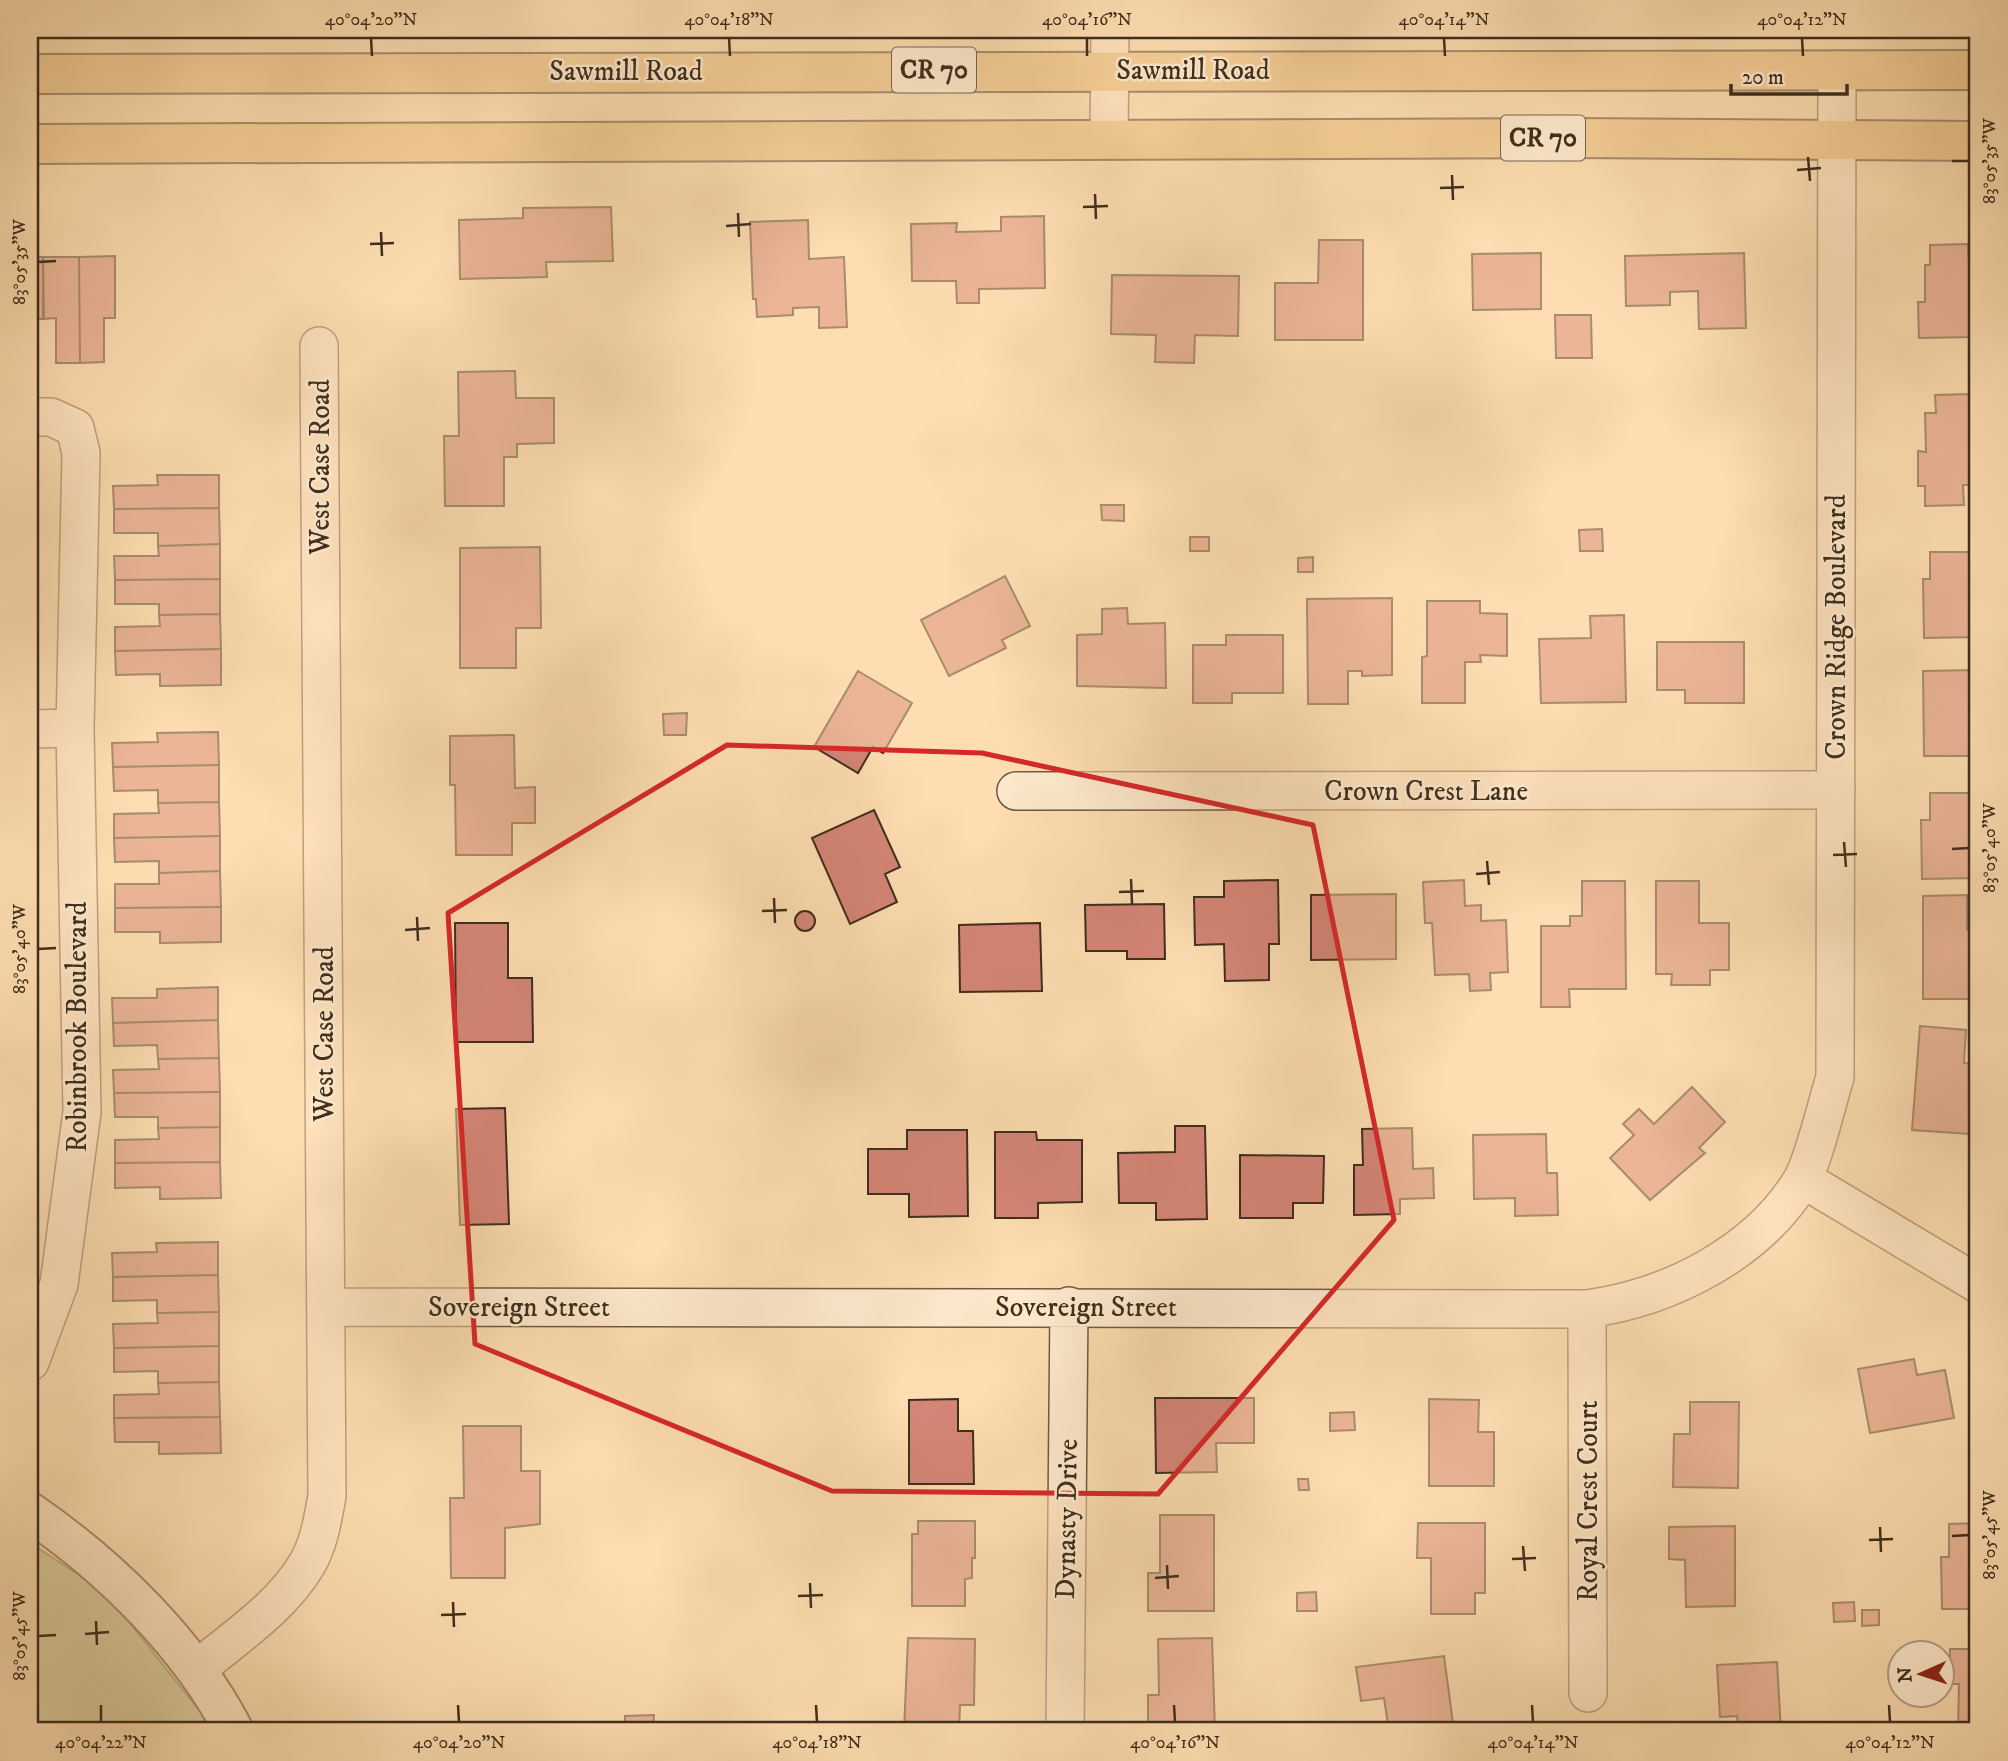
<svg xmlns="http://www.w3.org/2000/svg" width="2008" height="1761" viewBox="0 0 2008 1761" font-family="'IM FELL DW Pica',serif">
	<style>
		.green { fill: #bac28f; stroke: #7c7856; stroke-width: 2 }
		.building { fill: #d58577; stroke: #3f2e1d; stroke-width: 2 }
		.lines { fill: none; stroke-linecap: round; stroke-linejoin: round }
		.street-casing { stroke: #6e5a42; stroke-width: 40 }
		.secondary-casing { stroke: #3f2e1d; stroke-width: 42 }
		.primary-casing { stroke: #3f2e1d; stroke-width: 42 }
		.street { stroke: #fee9cc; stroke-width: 37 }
		.secondary { stroke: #fee9cc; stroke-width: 38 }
		.primary { stroke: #eebe78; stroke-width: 38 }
		.marked { fill: none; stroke: #d62828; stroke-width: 5; stroke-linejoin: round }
		.ticks { fill: none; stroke: #3f2e1d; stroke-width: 2.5 }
		.labels { text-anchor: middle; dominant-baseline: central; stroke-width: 5; stroke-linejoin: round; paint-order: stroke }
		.shield { fill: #fee9cc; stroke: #786652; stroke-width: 2 }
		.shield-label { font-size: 26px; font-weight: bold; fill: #3f2e1d }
		.street-label { font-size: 28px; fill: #3f2e1d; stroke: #fee9cc }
		.neatline { fill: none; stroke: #3f2e1d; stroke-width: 2.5 }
		.ticks-label { font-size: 18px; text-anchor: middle; fill: #3f2e1d }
	</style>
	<rect width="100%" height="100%" fill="#fdddb1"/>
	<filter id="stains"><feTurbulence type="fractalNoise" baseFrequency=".00286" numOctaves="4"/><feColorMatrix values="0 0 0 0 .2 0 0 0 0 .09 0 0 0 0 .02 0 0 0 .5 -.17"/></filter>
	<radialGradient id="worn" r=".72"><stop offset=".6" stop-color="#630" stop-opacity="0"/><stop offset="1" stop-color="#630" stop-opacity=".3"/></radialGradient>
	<path class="green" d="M30,1543L105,1592L202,1714L208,1731H30Z"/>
	<path class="building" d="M611,207L613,261L546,262L547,277L460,279L459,220L523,218V208Z
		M1044,216L1045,288L979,289V303H957L956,281H912L911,224L957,223L956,232L1001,231V217Z
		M808,220L809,259L844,257L847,327L819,328V307L793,308V315L757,317L756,299H753L750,222Z
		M1319,240H1363V340H1275V283H1318Z
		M1968,244L1969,265H1978L1975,337L1919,338L1918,302H1925V265H1930V245Z
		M1541,253V309L1473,310L1472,254Z
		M1744,253L1746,328L1699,329L1698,291L1670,292V305L1626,306L1625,256Z
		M115,256V318H104V362L80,363L79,257Z
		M30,257H43V319H33L34,363H30Z
		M43,257H79L80,363H56V318L44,319Z
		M1112,275L1239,276L1238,336L1195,335L1194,363L1155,362L1156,335L1111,334Z
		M1555,315H1591L1592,358H1556Z
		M515,371L516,398H554V443L517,444V457H504V506H445L444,436H459L458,372Z
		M1970,394V414H1978V485H1963L1964,505L1925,506V486H1918V451L1926,452L1925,413H1936L1935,395Z
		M157,475H219V508L114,509L113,486L158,485Z
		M1101,505H1124V521L1102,520Z
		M219,508L220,544L158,546V533H114V509Z
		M1602,529L1603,551H1580L1579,530Z
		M1190,537H1209V551H1190Z
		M220,544V579L115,580L114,556H159L158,546Z
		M540,547L541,628H516V668H460V548Z
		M1930,552H1978V637L1924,638L1923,579H1930Z
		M1313,557V572H1298V558Z
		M1005,576L1030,626L1002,640L1006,648L949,676L921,620Z
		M220,579V614L159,615V604H115V580Z
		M1392,598V675L1362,676V671H1348V704H1308L1307,599Z
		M1427,601H1480V613L1507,614V656L1480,655L1481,662H1465V703H1422V657L1427,656Z
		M1127,608L1128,624L1165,623L1166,688L1077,686V635L1102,634V609Z
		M220,614L221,649L115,651V627L160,626L159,615Z
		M1624,615L1626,702L1541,703L1539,639L1591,638L1590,616Z
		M1226,635H1283V693H1232V703H1193V645H1226Z
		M1657,642H1744V703H1685V690H1657Z
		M221,649V685L160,686V674L116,675L115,651Z
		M1978,670V756H1924L1923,671Z
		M858,671L912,703L883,753L873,747L858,773L814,747Z
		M687,713L686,735H664L663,714Z
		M218,732L219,765L113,767L112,743L158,742L157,733Z
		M514,735L515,788L535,787V823H512V855H456L455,785H450V736Z
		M219,765V802L158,803V790L114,791L113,767Z
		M1930,793H1978V878L1922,879L1921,820H1930Z
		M219,802L220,836L114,838V814L159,813L158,803Z
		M874,810L900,867L885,874L897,902L850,924L812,838Z
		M220,836V871L159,873V861L115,862L114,838Z
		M220,871L221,907L115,908V884H159V873Z
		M1278,880L1279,944H1269V980L1225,981L1224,944L1195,945L1194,897H1224V881Z
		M1464,880L1465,906L1481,905V921L1506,920L1508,972L1490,973L1491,990L1470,991L1469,974L1435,975L1432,923H1425L1423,882Z
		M1582,881H1625L1626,989H1569L1570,1007H1541V926H1570V916H1582Z
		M1656,881H1699V923H1729V970H1710V985H1671L1672,974H1656Z
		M1396,894V959L1311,960V895Z
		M1967,895V930H1978V999H1923V896Z
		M1164,904L1165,959H1127V951H1086L1085,905Z
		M221,907V942L160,943V932H115V908Z
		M795 921a10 10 0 1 1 20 0a10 10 0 1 1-20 0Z
		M455,923H508V978H532L533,1042H456Z
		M1040,923L1042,991L960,992L959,925Z
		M218,987V1020L113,1023L112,998H157V989Z
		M218,1020L219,1058L158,1059L157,1045L114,1046L113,1023Z
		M1920,1026L1966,1030L1964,1063L1976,1064L1970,1134L1912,1130Z
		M219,1058L220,1092L114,1093L113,1070L159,1069L158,1059Z
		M1692,1087L1725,1122L1699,1148L1705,1153L1650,1200L1610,1158L1634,1135L1623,1124L1639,1109L1654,1124Z
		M220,1092V1127L158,1128V1117H115L114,1093Z
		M505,1108L509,1224L460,1225L456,1109Z
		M1175,1126H1205L1207,1219L1156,1220V1203H1119L1118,1153L1175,1152Z
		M220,1127V1162L115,1163V1140L159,1139L158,1128Z
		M1412,1128L1413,1169L1433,1168L1434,1198L1400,1199V1214L1354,1215V1165H1363L1362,1129Z
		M907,1130H967L968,1216L909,1217V1194H868V1149H907Z
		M995,1132H1036L1037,1140H1082V1202L1038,1203V1218H995Z
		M1546,1134L1547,1173H1557L1558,1215L1515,1216V1198L1474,1199L1473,1135Z
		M1240,1155L1324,1156L1323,1203H1293V1218H1240Z
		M220,1162L221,1198L160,1199V1187L115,1188V1163Z
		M218,1242V1275L113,1277L112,1253L157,1252L156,1243Z
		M218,1275L219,1312L157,1313V1300L113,1301V1277Z
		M219,1312V1346L114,1348L113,1324L158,1323L157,1313Z
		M219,1346V1382L158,1383V1371L114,1372V1348Z
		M1914,1359L1917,1375L1945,1370L1954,1418L1870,1433L1858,1369Z
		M219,1382L220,1417L114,1418V1395L159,1394L158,1383Z
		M1155,1398H1254V1443H1216L1217,1472L1156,1473Z
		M958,1399V1431H973L974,1484H909V1400Z
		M1429,1399L1479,1400L1478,1432H1494V1486H1429Z
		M1690,1402H1739L1738,1488L1673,1487L1674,1434H1690Z
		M1354,1412L1355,1430L1330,1431V1413Z
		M220,1417L221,1453L159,1454V1442H115L114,1418Z
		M463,1426H521V1471H540V1524L505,1528V1578H451L450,1498H464Z
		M1298,1479H1308L1309,1490H1299Z
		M1160,1515H1214V1611H1148V1573H1160Z
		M918,1521H975V1558H972V1578L965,1579V1606H912V1534H918Z
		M1418,1523H1485V1593H1475V1614H1431V1558H1417Z
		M1978,1523V1609H1942L1941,1557H1949V1524Z
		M1735,1526V1606L1686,1607L1685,1560L1669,1559V1527Z
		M1316,1592L1317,1611H1297V1593Z
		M1854,1602L1855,1621L1834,1622L1833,1603Z
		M1862,1610H1879V1625L1862,1626Z
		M908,1638L975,1639L974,1705H960L959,1731H904Z
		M1212,1638L1215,1731H1148V1695H1159L1158,1639Z
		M1950,1649H1978V1731H1958L1959,1684H1950Z
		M1444,1656L1454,1731H1389L1384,1698L1361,1701L1356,1667Z
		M1777,1662L1781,1731H1739L1737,1716L1720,1717L1717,1665Z
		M654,1715L653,1731H625V1716Z
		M550,1723V1731H493V1724Z"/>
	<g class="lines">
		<g class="street-casing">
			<path id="street" d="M1109,139L1110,30
				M30,417H51L75,428L81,453L75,728L82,1112L59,1284L30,1362
				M30,729L75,728
				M1016,791L1836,790
				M1803,1179L1978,1284
				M326,1307L1587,1309C1669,1298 1758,1253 1802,1180C1814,1159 1827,1103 1835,1077L1837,70
				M1587,1309L1588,1693
				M196,1670C233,1639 282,1607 307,1564C319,1544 323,1518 327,1496L319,346
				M1065,1731L1069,1306"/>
		</g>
		<g class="secondary-casing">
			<path id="secondary" d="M30,1512C110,1567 189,1644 234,1731"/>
		</g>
		<g class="primary-casing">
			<path id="primary" d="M30,74L1978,70
				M30,144L1575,138L1978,141"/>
		</g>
		<use href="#street" class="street"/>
		<use href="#secondary" class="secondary"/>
		<use href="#primary" class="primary"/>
	</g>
	<path d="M0 0H2008V1761H0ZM727,745L982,753L1313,825L1394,1220L1158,1494L832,1491L475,1344L448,913Z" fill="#fdddb1" fill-opacity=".55" fill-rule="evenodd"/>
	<path class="marked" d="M727,745L982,753L1313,825L1394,1220L1158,1494L832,1491L475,1344L448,913Z"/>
	<path class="ticks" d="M371,38L372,56M729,38L730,56M1087,38V56M1444,38L1445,56M1802,38L1803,56M1808,157L1810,181M1952,161H1969M1797,170L1821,168M1452,175L1453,200M1440,188L1464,187M1095,194L1096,219M1083,207L1108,206M738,213L739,237M726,226L751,224M381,232L382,256M370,244L394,243M38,262L56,261M1844,842L1846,867M1952,849L1969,848M1833,855L1857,854M1487,861L1489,885M1476,874L1500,872M1131,879L1132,904M1119,892L1144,891M774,898L775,923M762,911L787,910M417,917L418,941M405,930L430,928M38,949L56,948M1880,1527L1881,1552M1952,1536L1969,1535M1869,1540L1893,1539M1523,1546L1525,1571M1512,1559L1536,1558M1167,1565L1168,1589M1155,1578L1179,1576M810,1583L811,1608M798,1596L823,1595M453,1602L454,1627M441,1615L466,1614M96,1621L97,1645M85,1634L109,1632M38,1636L56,1635M101,1705V1722M458,1705L459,1722M816,1705L817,1722M1174,1705L1175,1722M1532,1705L1533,1722M1889,1705L1890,1722"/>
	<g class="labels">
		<g class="shield">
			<rect x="892" y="47.5" width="84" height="45" rx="5"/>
			<rect x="1501" y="115.5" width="84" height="45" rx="5"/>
		</g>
		<g class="shield-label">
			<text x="934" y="70">CR 70</text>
			<text x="1543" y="138">CR 70</text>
		</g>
		<g class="street-label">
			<text x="1193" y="70">Sawmill Road</text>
			<text x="626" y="71">Sawmill Road</text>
			<text transform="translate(320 467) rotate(-90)">West Case Road</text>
			<text transform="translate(1836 627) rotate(-90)">Crown Ridge Boulevard</text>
			<text x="1426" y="791">Crown Crest Lane</text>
			<text transform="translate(77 1027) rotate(-90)">Robinbrook Boulevard</text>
			<text transform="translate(324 1034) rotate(-90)">West Case Road</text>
			<text x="519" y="1307">Sovereign Street</text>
			<text x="1086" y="1307">Sovereign Street</text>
			<text transform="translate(1588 1501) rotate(-90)">Royal Crest Court</text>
			<text transform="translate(1067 1519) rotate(-89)">Dynasty Drive</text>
		</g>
	</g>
	<rect width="2008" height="1761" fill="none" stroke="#fdddb1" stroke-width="77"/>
	<g transform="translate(1921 1674) rotate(267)"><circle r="33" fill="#fee9cc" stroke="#b29e86" stroke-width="2"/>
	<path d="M0-5L12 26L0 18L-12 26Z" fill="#8f2418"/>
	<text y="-10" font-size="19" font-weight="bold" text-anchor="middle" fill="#3f2e1d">N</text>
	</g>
	<path d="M1731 84v10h116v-10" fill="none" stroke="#3f2e1d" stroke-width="3.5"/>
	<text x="1742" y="84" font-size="21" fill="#3f2e1d" stroke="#fee9cc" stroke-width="5" paint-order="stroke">20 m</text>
	<rect x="38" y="38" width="1931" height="1684" class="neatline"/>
	<g class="ticks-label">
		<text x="371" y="25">40°04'20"N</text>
		<text x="729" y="25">40°04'18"N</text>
		<text x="1087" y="25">40°04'16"N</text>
		<text x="1444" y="25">40°04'14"N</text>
		<text x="1802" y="25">40°04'12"N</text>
		<text transform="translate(1989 161) rotate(-90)" y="6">83°05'35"W</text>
		<text transform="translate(19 262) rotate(-90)" y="6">83°05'35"W</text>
		<text transform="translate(1989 848) rotate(-90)" y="6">83°05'40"W</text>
		<text transform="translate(19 949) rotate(-90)" y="6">83°05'40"W</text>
		<text transform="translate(1989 1535) rotate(-90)" y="6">83°05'45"W</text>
		<text transform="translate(19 1636) rotate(-90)" y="6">83°05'45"W</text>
		<text x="101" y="1748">40°04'22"N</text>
		<text x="459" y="1748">40°04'20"N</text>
		<text x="817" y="1748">40°04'18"N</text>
		<text x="1175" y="1748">40°04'16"N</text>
		<text x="1533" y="1748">40°04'14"N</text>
		<text x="1890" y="1748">40°04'12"N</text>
	</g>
	<rect width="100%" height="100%" filter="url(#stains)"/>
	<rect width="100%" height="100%" fill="url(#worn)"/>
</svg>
